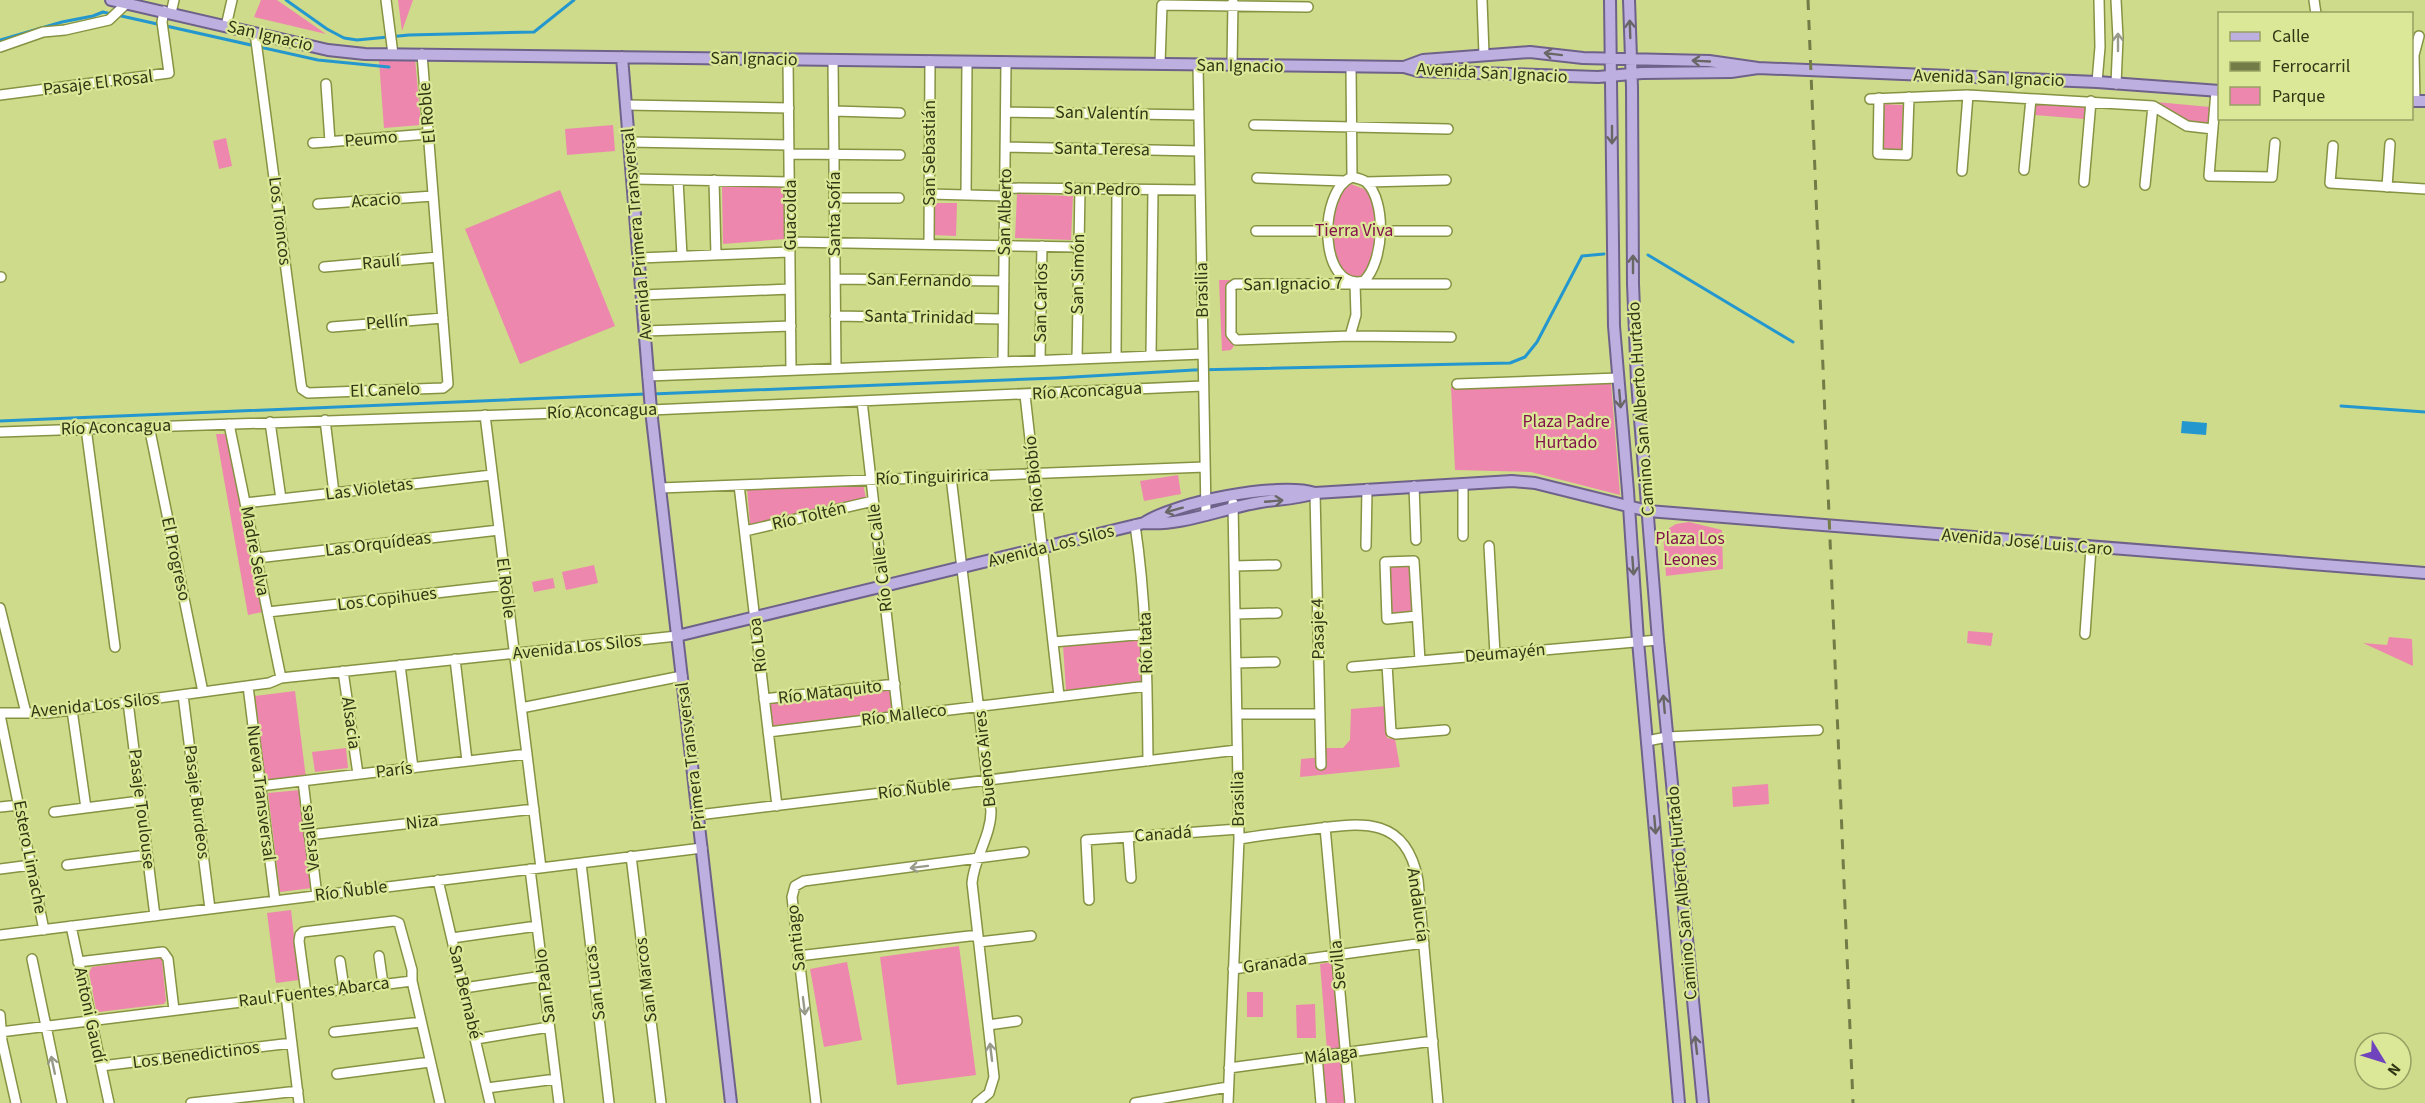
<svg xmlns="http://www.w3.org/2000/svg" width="2425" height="1103" viewBox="0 0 2425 1103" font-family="'Source Sans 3',sans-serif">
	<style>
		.green { fill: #ed87ae }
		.water { fill: #2497cf }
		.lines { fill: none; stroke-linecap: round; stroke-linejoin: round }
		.stream { stroke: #2497cf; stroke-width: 3 }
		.minor-casing { stroke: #879243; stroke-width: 12 }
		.major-casing { stroke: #6f628a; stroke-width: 14 }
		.minor { stroke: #fff; stroke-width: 9 }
		.major { stroke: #bdafdf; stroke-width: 10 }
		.rail { stroke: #737c47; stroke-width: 3; stroke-dasharray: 10 10; stroke-linecap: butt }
		.oneway { stroke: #696666 }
		.oneway2 { stroke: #989a8a }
		.labels { text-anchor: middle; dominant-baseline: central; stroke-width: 4.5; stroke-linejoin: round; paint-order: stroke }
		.street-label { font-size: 18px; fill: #313615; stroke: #dbe897 }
		.park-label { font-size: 18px; fill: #83134c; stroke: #dbe897 }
	</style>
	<rect width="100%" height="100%" fill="#cedb8a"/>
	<path class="green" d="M261,0H277L326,34L254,17Z
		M398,0H413L402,31Z
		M415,58L421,125L384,128L379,61Z
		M2156,102L2210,107L2208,122L2206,124L2188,121Z
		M2036,103L2085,107L2084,119L2035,115Z
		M1882,104L1903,105L1901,151L1880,150Z
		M613,125L615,151L567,155L565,129Z
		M226,138L232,166L219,169L213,141Z
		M1351,184L1369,191C1379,217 1383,260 1359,279C1353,277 1346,276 1342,271C1330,255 1329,215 1337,197C1340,192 1347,188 1351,184Z
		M784,186V239L723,244L722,187Z
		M560,190L615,326L520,364L465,229Z
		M1017,194L1073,196L1071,240L1015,238Z
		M935,203H957L956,236L933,235Z
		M1219,280H1230L1228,288L1230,340L1234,346L1231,350L1222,351Z
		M1611,383L1620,495L1531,472L1455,470L1451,387Z
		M216,434H227L262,612L248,615Z
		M1178,475L1181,494L1144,501L1140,481Z
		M863,484L866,498L750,525L747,487Z
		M1689,522L1722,530L1723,569L1666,576L1663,532L1676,524Z
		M1409,560L1413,614L1392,616L1389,562Z
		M594,565L598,583L566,590L562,572Z
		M553,578L555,588L534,592L532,582Z
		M1968,631L1993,633L1991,646L1967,643Z
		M2389,637L2412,639L2413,666L2363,643L2387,645Z
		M1139,638L1143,682L1066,690L1063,646Z
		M893,689L896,711L893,713L773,728L770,701Z
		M295,691L306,778L266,783L255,696Z
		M1386,706L1387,738L1395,739L1400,767L1300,777L1301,759L1323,757V748H1343L1350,740L1351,709Z
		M346,748L348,768L315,772L312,752Z
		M1768,784L1769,804L1733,807L1732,787Z
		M300,790L312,888L280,892L268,793Z
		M291,910L299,980L276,983L267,913Z
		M959,946L976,1075L897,1085L880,957Z
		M159,957L162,960L166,1001L164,1004L99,1012L96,1010L89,972L92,967Z
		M847,962L862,1040L824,1047L810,969Z
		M1332,962L1340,1048L1327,1050L1320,964Z
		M1247,992H1263V1017H1247Z
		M1315,1004L1316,1038H1297L1296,1005Z
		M1343,1062L1346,1103H1326L1323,1064Z"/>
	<path class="water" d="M2182,421L2207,423L2206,435L2181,433Z"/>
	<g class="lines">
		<path class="stream" d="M286,0L327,29L344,38L357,40L409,35L534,32L574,0
			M117,15L318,60L389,67
			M0,40L62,22L93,16L103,12L111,14
			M1648,255L1793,342
			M652,394L1057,378L1194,370L1510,363L1525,357L1537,342L1582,256L1604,254
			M2341,406L2425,412
			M0,421L646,394"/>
		<g class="minor-casing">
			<path id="minor" d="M386,0L393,54
				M1482,0L1484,54
				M2116,0L2118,38L2116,84
				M2314,0L2316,14
				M171,13L174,0
				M226,26L232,0
				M255,33L301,384L302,389L308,393L443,388L448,384L422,54
				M0,47L43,32L65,30L109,20L127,3
				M788,60L791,370
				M833,60L836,368
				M1160,64L1162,5L1308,7
				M1198,65L1206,514
				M1232,65L1233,2
				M1351,67L1352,177
				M2097,82L2100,47L2099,0
				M326,84L330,142
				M2216,91L2209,176L2272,177L2275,143
				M0,95L169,73L162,22L164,11
				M1879,98L1878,154L1907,155L1909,97
				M1870,99L1968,95L2153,106L2187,126L2213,129
				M2415,101L2414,55L2419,36
				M626,105L789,108
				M834,111L900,113
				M1006,112L1198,115
				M1254,125L1448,129
				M629,142L789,145
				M313,143L428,134
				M2333,146L2330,183L2425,189
				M1005,147L1199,151
				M789,154L900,155
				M2024,170L2031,99
				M1962,171L1968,95
				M1352,177C1357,178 1362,179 1366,182C1387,201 1384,262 1364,281C1319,293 1317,191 1352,177Z
				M1257,178L1344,181
				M632,179L790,182
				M678,180L682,256
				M714,180L716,255
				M1366,182L1446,180
				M2084,182L2091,101
				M2145,185L2153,106
				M2387,187L2390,144
				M1005,188L1200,190
				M929,194L1005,196
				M966,195L967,62
				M834,198H899
				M318,204L433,196
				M1256,231H1328
				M1380,231H1447
				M790,242L1079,247
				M929,244L930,61
				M639,258L790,252
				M324,267L438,257
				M0,277H1
				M835,279L1004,281
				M1446,284H1235L1231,287V334L1236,340L1350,336L1451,337
				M642,295L790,289
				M835,316L1003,319
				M332,327L443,318
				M645,331L791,326
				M1350,336L1356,315L1355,284
				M1151,356L1153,190
				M1116,357L1117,189
				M1077,359L1080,189
				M1040,360L1042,246
				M1003,362L1006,62
				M648,376L1203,354
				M1457,384L1618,378
				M1025,395L1059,696
				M862,401L898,716
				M485,415L541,868
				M325,420L334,493
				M270,422L281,499
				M229,424L281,678
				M149,426L203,692
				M86,428L115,647
				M0,432L651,410L1203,386
				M951,477L991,811C991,836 974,858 972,883L994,1077L989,1093L977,1103
				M1463,484V536
				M739,485L777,806
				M1414,486L1416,540
				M660,488L1205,467
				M1315,493L1321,765
				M245,503L492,475
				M1135,525C1147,604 1147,682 1148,761
				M745,531L873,501
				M1366,546L1367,489
				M1489,546L1495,654
				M257,558L499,530
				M1234,566L1276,565
				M0,608L26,713
				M268,612L506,585
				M1235,614L1277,613
				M1417,616L1387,619L1385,562L1414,561L1420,661
				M2085,634L2091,548
				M1053,642L1147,634
				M455,659L467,761
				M1236,663L1275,662
				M1387,664L1391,732L1396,734L1445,730
				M400,665L413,768
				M1352,667L1658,640
				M343,671L358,774
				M248,686L275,901
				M183,695L210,909
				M764,699L895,684
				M128,702L155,916
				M521,708L682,676
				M72,710L86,808
				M0,713H48L269,683L281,678L677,636
				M1237,714H1320
				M0,715L44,930
				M768,732L1147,686
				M1647,741L1667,737L1818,730
				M303,781L317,896
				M260,786L527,754
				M0,807L19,805
				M54,812L140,801
				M698,815L1237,750
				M1325,827L1350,1103
				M309,835L534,809
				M1128,837L1131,878
				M1239,839C1263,835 1288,832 1313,829C1364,822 1406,817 1418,880L1438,1103
				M631,856L661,1103
				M581,863L609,1103
				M67,865L147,855
				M0,869L31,865
				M530,869L559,1103
				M438,880L490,1103
				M1089,900L1086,840L1239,829
				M71,926L109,1103
				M0,935L702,848
				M452,938L537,926
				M979,942L1031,936
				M379,956L383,984
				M798,956L978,935
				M32,959L62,1103
				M340,961L344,988
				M78,962L163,952L168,959L174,1010
				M1233,969L1424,943
				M464,988L543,976
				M306,993L299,941L300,935L303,932L394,921L399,923L412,970V981L440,1103
				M286,995L299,1103
				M0,1015L2,1041L16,1103
				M988,1025L1017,1021
				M0,1032L412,981
				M334,1032L421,1022
				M476,1039L549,1027
				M1317,1056L1321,1103
				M101,1066L292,1043
				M1229,1068L1433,1041
				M337,1074L430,1062
				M487,1088L556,1079
				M191,1103L298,1091
				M816,1103L792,897L795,886L804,881L1024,852
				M1135,1103L1228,1087
				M1228,1103L1239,839L1233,503"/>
		</g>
		<g class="major-casing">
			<path id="major" d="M111,0L328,50L365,54L1404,67L1418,71L1598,77L1642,73L1731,72L1758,68
				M1610,0L1614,326L1628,491L1638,641L1679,1103
				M1629,0L1632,87L1633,284L1637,382L1658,640L1703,1103
				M622,57L651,410L731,1103
				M1404,67L1423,60L1530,52L1583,58L1709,61L1758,68L2097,82L2220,91
				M2412,101H2425
				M1144,523C1176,502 1278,482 1315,493
				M677,636L1144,523C1181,526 1218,510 1255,503C1275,499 1295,500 1315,493L1512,481L1535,483L1648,511L2425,573"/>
		</g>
		<use href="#minor" class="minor"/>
		<use href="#major" class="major"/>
		<path class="rail" d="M1808,0L1853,1103"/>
	</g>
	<defs><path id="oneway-shaft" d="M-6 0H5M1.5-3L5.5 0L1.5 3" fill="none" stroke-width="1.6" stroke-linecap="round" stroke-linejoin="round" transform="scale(1.5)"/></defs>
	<g class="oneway">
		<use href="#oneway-shaft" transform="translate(1630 29) rotate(-92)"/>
		<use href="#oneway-shaft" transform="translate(1553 54) rotate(-173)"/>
		<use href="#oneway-shaft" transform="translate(1701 61) rotate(-177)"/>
		<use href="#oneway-shaft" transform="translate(1612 135) rotate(90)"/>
		<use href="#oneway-shaft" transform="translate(1633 264) rotate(-90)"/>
		<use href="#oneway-shaft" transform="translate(1620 399) rotate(85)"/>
		<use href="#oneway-shaft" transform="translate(1274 501) rotate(-5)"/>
		<use href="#oneway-shaft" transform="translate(1174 510) rotate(165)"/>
		<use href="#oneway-shaft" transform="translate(1633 566) rotate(86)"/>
		<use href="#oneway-shaft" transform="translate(1664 704) rotate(-95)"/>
		<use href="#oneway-shaft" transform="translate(1655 825) rotate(85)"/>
		<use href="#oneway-shaft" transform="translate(1696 1045) rotate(-97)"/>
	</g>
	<g class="oneway2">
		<use href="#oneway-shaft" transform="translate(2118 42) rotate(-90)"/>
		<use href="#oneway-shaft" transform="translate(919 867) rotate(173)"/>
		<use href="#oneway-shaft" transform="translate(804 1006) rotate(83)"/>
		<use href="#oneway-shaft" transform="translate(991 1052) rotate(-97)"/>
		<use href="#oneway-shaft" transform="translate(53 1065) rotate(-102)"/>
	</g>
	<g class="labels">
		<g class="street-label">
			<text transform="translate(270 36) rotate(13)">San Ignacio</text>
			<text transform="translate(754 59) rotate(1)">San Ignacio</text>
			<text transform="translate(1240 66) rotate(1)">San Ignacio</text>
			<text transform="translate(1492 73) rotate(3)">Avenida San Ignacio</text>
			<text transform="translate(1989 78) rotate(2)">Avenida San Ignacio</text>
			<text transform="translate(98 83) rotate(-7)">Pasaje El Rosal</text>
			<text transform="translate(427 113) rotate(-95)">El Roble</text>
			<text transform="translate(1102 113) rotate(1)">San Valentín</text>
			<text transform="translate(371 139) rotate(-5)">Peumo</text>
			<text transform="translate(1102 149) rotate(1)">Santa Teresa</text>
			<text transform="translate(929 153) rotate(-90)">San Sebastián</text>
			<text transform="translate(1102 189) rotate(1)">San Pedro</text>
			<text transform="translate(376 200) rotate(-4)">Acacio</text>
			<text transform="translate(1005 212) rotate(-89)">San Alberto</text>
			<text transform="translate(834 214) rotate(-90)">Santa Sofía</text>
			<text transform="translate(790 215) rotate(-90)">Guacolda</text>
			<text transform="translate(280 221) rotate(83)">Los Troncos</text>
			<text transform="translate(637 234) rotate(-95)">Avenida Primera Transversal</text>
			<text transform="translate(381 262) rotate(-5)">Raulí</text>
			<text transform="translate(1078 274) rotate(-89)">San Simón</text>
			<text transform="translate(919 280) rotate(1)">San Fernando</text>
			<text transform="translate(1293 284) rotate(-1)">San Ignacio 7</text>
			<text transform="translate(1202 290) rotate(-91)">Brasilia</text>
			<text transform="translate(1041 303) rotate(-89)">San Carlos</text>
			<text transform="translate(919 317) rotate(1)">Santa Trinidad</text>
			<text transform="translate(387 322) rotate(-5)">Pellín</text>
			<text transform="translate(385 390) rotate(-2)">El Canelo</text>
			<text transform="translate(1087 391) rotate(-3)">Río Aconcagua</text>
			<text transform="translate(1641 409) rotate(-94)">Camino San Alberto Hurtado</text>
			<text transform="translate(602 411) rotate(-2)">Río Aconcagua</text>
			<text transform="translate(116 427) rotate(-2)">Río Aconcagua</text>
			<text transform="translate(1034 474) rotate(-96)">Río Biobío</text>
			<text transform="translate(932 477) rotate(-2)">Río Tinguiririca</text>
			<text transform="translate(369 489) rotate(-7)">Las Violetas</text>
			<text transform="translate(809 516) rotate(-13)">Río Toltén</text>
			<text transform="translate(2027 542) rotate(5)">Avenida José Luis Caro</text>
			<text transform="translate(378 544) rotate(-7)">Las Orquídeas</text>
			<text transform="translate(1051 546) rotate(-14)">Avenida Los Silos</text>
			<text transform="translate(255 551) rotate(79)">Madre Selva</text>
			<text transform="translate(880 558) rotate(-97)">Río Calle-Calle</text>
			<text transform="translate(176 559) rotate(78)">El Progreso</text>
			<text transform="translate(506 588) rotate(83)">El Roble</text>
			<text transform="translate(387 599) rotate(-7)">Los Copihues</text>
			<text transform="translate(1318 629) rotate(-91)">Pasaje 4</text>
			<text transform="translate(1146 643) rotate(-92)">Río Itata</text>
			<text transform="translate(758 645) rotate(-97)">Río Loa</text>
			<text transform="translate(577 647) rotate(-6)">Avenida Los Silos</text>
			<text transform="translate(1505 653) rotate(-5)">Deumayén</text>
			<text transform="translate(830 692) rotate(-7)">Río Mataquito</text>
			<text transform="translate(95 705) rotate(-6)">Avenida Los Silos</text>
			<text transform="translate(904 715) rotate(-7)">Río Malleco</text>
			<text transform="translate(351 723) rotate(82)">Alsacia</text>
			<text transform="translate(691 756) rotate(-97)">Primera Transversal</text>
			<text transform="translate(985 759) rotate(-96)">Buenos Aires</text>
			<text transform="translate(394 770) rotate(-7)">París</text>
			<text transform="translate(914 789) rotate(-7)">Río Ñuble</text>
			<text transform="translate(261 793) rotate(83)">Nueva Transversal</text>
			<text transform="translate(1238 799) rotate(-91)">Brasilia</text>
			<text transform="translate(197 802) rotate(83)">Pasaje Burdeos</text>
			<text transform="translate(142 809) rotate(83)">Pasaje Toulouse</text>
			<text transform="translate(422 822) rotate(-7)">Niza</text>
			<text transform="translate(1163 834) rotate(-4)">Canadá</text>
			<text transform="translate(310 838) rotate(-97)">Versalles</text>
			<text transform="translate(30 857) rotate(79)">Estero Limache</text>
			<text transform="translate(351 891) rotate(-7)">Río Ñuble</text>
			<text transform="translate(1682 893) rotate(-95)">Camino San Alberto Hurtado</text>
			<text transform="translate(1418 905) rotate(82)">Andalucía</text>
			<text transform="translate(796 938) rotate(-96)">Santiago</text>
			<text transform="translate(1275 963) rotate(-8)">Granada</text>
			<text transform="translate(1338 965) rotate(-95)">Sevilla</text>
			<text transform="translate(646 980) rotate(-97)">San Marcos</text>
			<text transform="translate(595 983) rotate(-97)">San Lucas</text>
			<text transform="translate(545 986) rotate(-97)">San Pablo</text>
			<text transform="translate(314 992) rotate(-7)">Raul Fuentes Abarca</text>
			<text transform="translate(465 992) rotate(77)">San Bernabé</text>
			<text transform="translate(90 1015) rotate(78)">Antoni Gaudí</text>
			<text transform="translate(196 1055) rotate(-7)">Los Benedictinos</text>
			<text transform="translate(1331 1055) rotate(-7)">Málaga</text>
		</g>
		<g class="park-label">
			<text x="1354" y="230">Tierra Viva</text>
			<text x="1566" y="421">Plaza Padre<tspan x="1566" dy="21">Hurtado</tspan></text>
			<text x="1690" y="538">Plaza Los<tspan x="1690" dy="21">Leones</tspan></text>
		</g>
	</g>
	<rect x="2218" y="12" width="195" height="108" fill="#dbe897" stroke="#97a163" stroke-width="1.5"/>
	<rect x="2230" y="32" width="30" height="9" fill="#bdafdf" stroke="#97a163" stroke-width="1.5"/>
	<text x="2272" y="42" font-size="18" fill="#313615">Calle</text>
	<rect x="2230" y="62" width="30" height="9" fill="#737c47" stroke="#97a163" stroke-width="1.5"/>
	<text x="2272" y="72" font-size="18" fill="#313615">Ferrocarril</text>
	<rect x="2230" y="87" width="30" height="18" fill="#ed87ae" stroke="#97a163" stroke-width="1.5"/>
	<text x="2272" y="102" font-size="18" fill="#313615">Parque</text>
	<g transform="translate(2383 1061) rotate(128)"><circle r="28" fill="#dbe897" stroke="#97a163" stroke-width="1.5"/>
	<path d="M0-4.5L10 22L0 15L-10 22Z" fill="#7044bc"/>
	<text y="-9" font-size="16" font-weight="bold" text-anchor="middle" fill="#313615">N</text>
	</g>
</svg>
